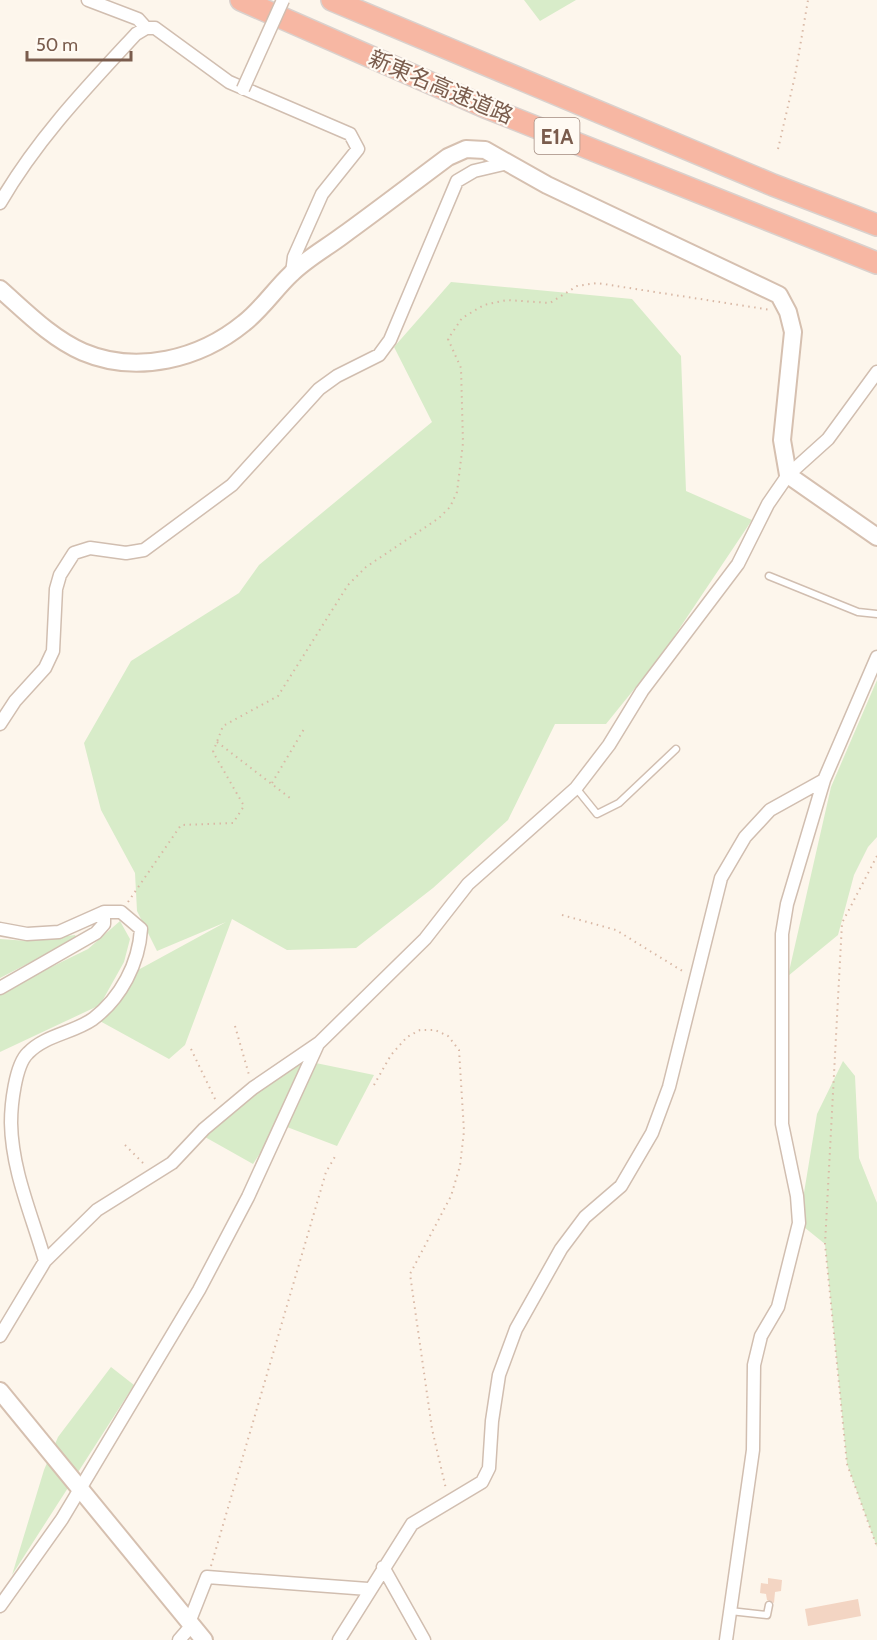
<svg xmlns="http://www.w3.org/2000/svg" width="877" height="1640" viewBox="0 0 877 1640" font-family="Cabin,'Noto Sans JP',sans-serif">
	<style>
		.green { fill: #d8ecc9 }
		.building { fill: #f3d5c3 }
		.lines { fill: none; stroke-linecap: round; stroke-linejoin: round }
		.lane-casing { stroke: #d1beb0; stroke-width: 9 }
		.street-casing { stroke: #d1beb0; stroke-width: 15 }
		.secondary-casing { stroke: #d6c0b0; stroke-width: 20 }
		.highway-casing { stroke: #dad1cd; stroke-width: 24 }
		.path { stroke: #d9b8a5; stroke-width: 2; stroke-dasharray: 1.5 4.5; stroke-linecap: butt }
		.lane { stroke: #fff; stroke-width: 6 }
		.street { stroke: #fff; stroke-width: 12 }
		.secondary { stroke: #fff; stroke-width: 16 }
		.highway { stroke: #f7b7a3; stroke-width: 21 }
		.street-bridge-casing { stroke: #d1beb0; stroke-width: 15; stroke-linecap: butt }
		.street-bridge { stroke: #fff; stroke-width: 12 }
		.labels { text-anchor: middle; dominant-baseline: central; stroke-width: 4.5; stroke-linejoin: round; paint-order: stroke }
		.shield { fill: #fffaf3; stroke: #a28b7f; stroke-width: 1.5 }
		.shield-label { font-size: 21px; font-weight: bold; fill: #7a5c4d }
		.street-label { font-size: 22px; fill: #7a5c4d; stroke: #fffaf3 }
	</style>
	<rect width="100%" height="100%" fill="#fdf6ec"/>
	<path class="green" d="M524,0H576L540,21Z
		M451,282L632,299L681,356L686,491L752,520L661,656L606,724H555L508,820L433,888L356,948L287,950L232,919L185,1045L169,1059L98,1020L138,970L226,922L157,951L137,911L135,873L101,810L84,743L131,661L239,593L259,565L432,422L394,347Z
		M877,680V837L868,847L854,875L838,935L788,976L831,787Z
		M120,921L130,939L124,962L100,1005L0,1052V992L88,949Z
		M75,935L77,938L0,978V939L28,941Z
		M306,1061L374,1075L337,1146L279,1124L253,1164L205,1137L264,1083Z
		M843,1061L855,1076L859,1158L877,1203V1547L847,1464L825,1244L799,1223L817,1114Z
		M111,1367L134,1385L12,1575L44,1470L58,1437Z"/>
	<path class="building" d="M768,1578L782,1580L781,1591L775,1592L774,1603L767,1600L766,1594L760,1593L761,1583L768,1584Z
		M858,1599L861,1616L808,1626L805,1609Z"/>
	<g class="lines">
		<g class="lane-casing">
			<path id="lane" d="M769,576L858,612L877,614
				M576,788L597,814L619,803L676,749
				M730,1611L767,1615L769,1605"/>
		</g>
		<g class="street-casing">
			<path id="street" d="M88,0L138,19L146,28
				M0,203C37,139 86,88 136,34L146,28H155L229,82L350,134L358,149L322,194L294,257L292,273
				M0,724L15,701L45,668L53,651L56,589L60,575L74,553L90,548L126,553L144,550L232,485L319,389L337,376L379,355L390,340L457,181L474,171L508,163
				M0,929L27,934L59,932L104,912H121L141,929C139,963 121,998 93,1019C73,1033 45,1035 28,1053C15,1065 11,1106 11,1123C12,1172 32,1215 45,1261
				M0,988L96,933L104,924V912
				M0,1336L45,1261L97,1210L172,1163L204,1129L253,1088L319,1043L425,939L468,884L576,788L609,745L642,691L738,564L768,504L788,475L828,439L877,372
				M383,1567L424,1640
				M0,1606L62,1519L199,1290L248,1197L318,1044
				M190,1620L207,1577L368,1589
				M179,1640L192,1625
				M339,1640L412,1524L482,1482L489,1468L492,1421L499,1375L516,1329L561,1249L585,1217L621,1186L652,1133L669,1087L721,878L745,837L770,810L824,780
				M726,1640L753,1450L754,1365L761,1336L778,1307L799,1223L797,1196L782,1124V934L787,904L824,780L877,657"/>
		</g>
		<g class="secondary-casing">
			<path id="secondary" d="M0,289C25,311 51,338 83,352C137,375 200,359 244,323C262,309 275,289 291,274C306,259 326,248 342,236C378,210 413,183 448,157L466,149L485,150L547,185L779,295L788,312L793,332L782,440L788,475L877,537
				M0,1391L204,1640"/>
		</g>
		<g class="highway-casing">
			<path id="highway" d="M241,0L485,107L877,263
				M332,0L773,185L877,225"/>
		</g>
		<path class="path" d="M778,149L795,76L808,0
			M217,742L290,798
			M272,783L304,729
			M877,856L842,923L825,1244L847,1464L877,1547
			M128,902L181,825L233,823L244,806L213,752L223,726L278,696L348,585L366,567L439,518L450,507L457,492L463,443L461,368L448,339L462,318L484,305L507,300L550,303L577,286L597,283L771,310
			M562,915L616,930L684,972
			M235,1026L249,1075
			M191,1049L217,1103
			M374,1085L391,1055L407,1037L420,1030H435L448,1036L459,1050L464,1131L460,1166L451,1196L410,1274L432,1429L446,1489
			M125,1145L144,1164
			M211,1566L326,1172L336,1155"/>
		<use href="#lane" class="lane"/>
		<use href="#street" class="street"/>
		<use href="#secondary" class="secondary"/>
		<use href="#highway" class="highway"/>
		<g class="street-bridge-casing">
			<path id="street-bridge" d="M243,89L283,0"/>
		</g>
		<use href="#street-bridge" class="street-bridge"/>
	</g>
	<g class="labels">
		<rect class="shield" x="534.5" y="118" width="45" height="36" rx="4.5"/>
		<g class="shield-label">
			<text x="557" y="136">E1A</text>
		</g>
		<g class="street-label">
			<text transform="translate(441 87) rotate(23)">新東名高速道路</text>
		</g>
	</g>
	<path d="M27 51v9h104v-9" fill="none" stroke="#7a5c4d" stroke-width="3"/>
	<text x="36" y="51" font-size="18" fill="#7a5c4d" stroke="#fffaf3" stroke-width="4.5" paint-order="stroke">50 m</text>
</svg>
